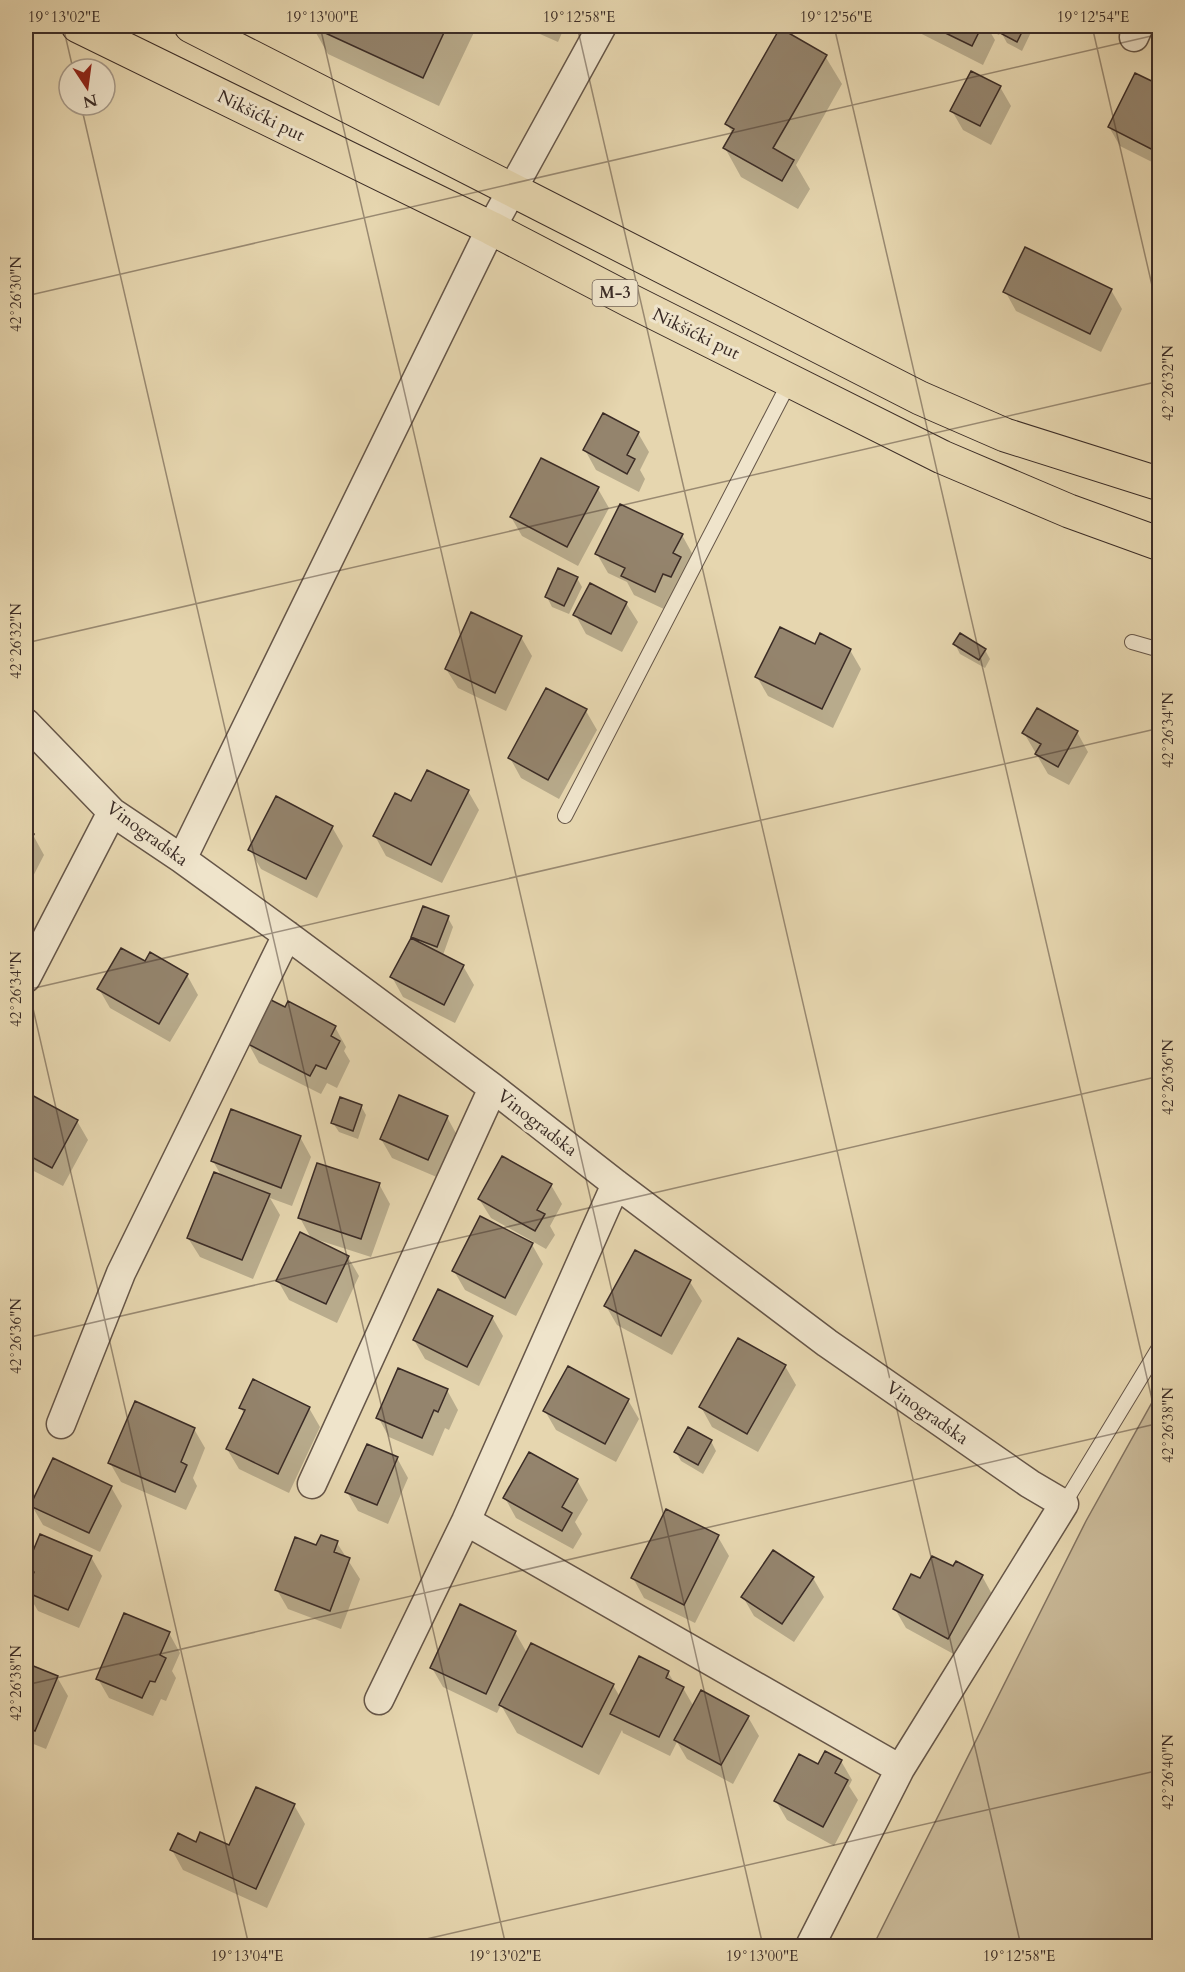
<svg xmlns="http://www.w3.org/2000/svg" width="1185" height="1972" viewBox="0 0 1185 1972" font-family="Cardo,serif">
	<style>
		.green { fill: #c9b998; stroke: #82725f; stroke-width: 1.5 }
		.shadow { fill: #0003 }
		.building { fill: #94846d; stroke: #3b2c26; stroke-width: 1.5 }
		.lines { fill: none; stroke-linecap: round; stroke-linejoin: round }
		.service-casing { stroke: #665648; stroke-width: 16 }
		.minor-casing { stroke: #665648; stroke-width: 31 }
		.primary-casing { stroke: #3b2c26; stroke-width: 35 }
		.service { stroke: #efe4cb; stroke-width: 14 }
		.minor { stroke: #efe4cb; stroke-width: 28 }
		.primary { stroke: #e6d6af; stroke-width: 33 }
		.ticks { fill: none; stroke: #3b2c26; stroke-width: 1.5; stroke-opacity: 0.45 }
		.labels { text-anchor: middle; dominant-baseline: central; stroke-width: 6; stroke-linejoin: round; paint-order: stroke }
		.shield { fill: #efe4cb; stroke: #716358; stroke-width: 1.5 }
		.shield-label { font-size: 16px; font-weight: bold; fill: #3b2c26 }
		.street-label { font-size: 18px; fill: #3b2c26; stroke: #efe4cb }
		.neatline { fill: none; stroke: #3b2c26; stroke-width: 2 }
		.ticks-label { font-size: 15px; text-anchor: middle; fill: #3b2c26 }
	</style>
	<rect width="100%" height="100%" fill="#e6d6af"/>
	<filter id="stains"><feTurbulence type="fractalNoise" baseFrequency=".00333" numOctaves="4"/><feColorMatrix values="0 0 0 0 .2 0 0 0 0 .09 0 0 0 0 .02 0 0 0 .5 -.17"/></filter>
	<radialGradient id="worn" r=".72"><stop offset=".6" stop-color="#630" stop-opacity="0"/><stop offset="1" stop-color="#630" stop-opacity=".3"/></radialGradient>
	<path class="green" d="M1159,1390V1946H873L1086,1521Z"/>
	<path class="shadow" d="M312,26H477L439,106L328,54Z
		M522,26H565L558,42Z
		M856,26H866L863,30Z
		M906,26H1034L1022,51L1007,43L1001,32L999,35L989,30L995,40L983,65Z
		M825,56L842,84L796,165L810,189L798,209L741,177L725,148L733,134L727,124Z
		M1000,87L1011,106L991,145L963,130L952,111Z
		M1160,87V166L1120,146L1109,127Z
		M1160,220V232L1156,227Z
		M1111,290L1122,309L1101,352L1016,311L1005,291Z
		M638,433L649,452L640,470L645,479L639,492L596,470L585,450Z
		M598,489L609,508L578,566L522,536L511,517Z
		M682,535L693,555L666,610L634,595L627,582L608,573L597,554Z
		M577,578L582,587L569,614L552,607L547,597Z
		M626,603L638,622L622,652L586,634L575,614Z
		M521,637L532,656L506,711L458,688L446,669Z
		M955,644L985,650L990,659L985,668L960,654Z
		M816,646L850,650L861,669L833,728L768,696L757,677Z
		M586,711L597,730L559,799L521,778L510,758Z
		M1077,732L1088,752L1069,785L1048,774L1024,733Z
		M468,791L479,810L442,883L386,856L375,836L412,803Z
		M332,827L343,846L317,898L261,869L250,850Z
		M26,831L33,835L44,855L26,890Z
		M448,918L453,927L443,955L463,966L474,985L455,1023L403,997L392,977L415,941L413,937Z
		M187,975L198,995L170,1042L110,1008L99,989Z
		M335,1027L346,1047L344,1051L350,1061L337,1088L327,1083L321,1094L259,1063L248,1043Z
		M29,1096L77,1121L88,1140L63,1186L26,1167V1102Z
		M361,1106L366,1115L358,1139L339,1132L333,1123Z
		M447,1117L458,1137L439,1178L392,1158L381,1139Z
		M300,1137L311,1157L292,1206L270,1198L280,1215L253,1279L200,1257L188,1238L222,1177L213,1161Z
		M379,1184L390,1204L371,1257L315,1239L314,1241L348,1257L359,1276L337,1323L289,1300L278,1281L312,1240L300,1218Z
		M551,1185L562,1204L550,1226L555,1235L546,1249L491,1218L479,1199Z
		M530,1241L543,1264L516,1316L465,1290L454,1271Z
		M635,1252L690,1282L702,1301L672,1355L617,1325L606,1306Z
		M492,1317L503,1336L479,1386L425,1359L414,1340Z
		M785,1366L796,1385L758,1452L712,1427L701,1407Z
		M447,1390L458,1410L449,1430L445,1428L433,1456L389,1437L378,1417Z
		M628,1400L639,1419L616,1462L556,1430L545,1411Z
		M241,1408H309L320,1427L289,1493L239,1469L227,1449L244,1414Z
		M194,1429L205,1448L193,1478L197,1486L186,1510L121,1482L110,1463Z
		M711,1441L716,1451L703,1474L681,1461L676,1452Z
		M397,1458L408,1478L388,1524L358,1511L347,1492Z
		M577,1480L588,1500L575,1522L582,1534L573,1549L516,1518L505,1498Z
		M111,1487L122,1506L100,1552L43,1525L32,1506Z
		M41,1536L91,1557L102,1576L79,1628L38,1611L27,1592L33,1579L27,1569Z
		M718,1537L729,1556L695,1623L644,1598L633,1578Z
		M337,1543L360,1579L341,1629L288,1609L277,1590L317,1547Z
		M953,1568L982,1576L993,1596L959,1657L906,1628L895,1609L920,1580Z
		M813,1578L824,1597L794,1642L754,1616L743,1597Z
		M515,1632L527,1653L613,1685L620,1697L668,1672L675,1684L683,1688L694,1707L748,1717L759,1736L733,1784L687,1759L677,1742L670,1756L623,1733L622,1730L599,1775L517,1733L501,1705L497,1713L443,1687L432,1668Z
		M169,1633L180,1653L172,1671L176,1678L166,1701L161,1699L153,1716L109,1698L98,1679Z
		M26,1664L57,1677L68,1696L46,1749L26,1741Z
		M841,1761L852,1780L849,1786L858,1800L834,1846L787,1820L776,1801L819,1766Z
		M294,1805L305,1824L267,1908L183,1870L172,1850L196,1844L230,1847Z"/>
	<path class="building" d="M310,26H447L423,78Z
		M931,26H982L972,46Z
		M1004,26H1025L1017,42L1000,33Z
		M780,28L827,55L773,148L794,160L782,181L723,148L734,129L725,124Z
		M971,71L1001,86L980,126L950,111Z
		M1135,73L1160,85V146L1157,152L1108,127Z
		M1160,237V251L1154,249Z
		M1025,247L1112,289L1090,334L1003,292Z
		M603,413L639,432L627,455L635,459L627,474L583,450Z
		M541,458L599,487L567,547L510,517Z
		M620,504L683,534L673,553L681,557L671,577L663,574L655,592L621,576L625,568L595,554Z
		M558,568L578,577L564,606L545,597Z
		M590,583L627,602L611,634L573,615Z
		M471,612L522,636L495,693L445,669Z
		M780,627L815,644L820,633L851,649L822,709L755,677Z
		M960,633L986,649L979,660L953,644Z
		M546,688L587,709L548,780L508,758Z
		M1037,708L1078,731L1058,767L1035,754L1041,744L1022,733Z
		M427,770L469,790L431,865L373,836L395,793L411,801Z
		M276,796L333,826L306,879L248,850Z
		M26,830L34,834L26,850Z
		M423,906L449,916L437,947L411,937Z
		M411,938L464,965L444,1005L390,977Z
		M121,948L145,961L150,952L188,974L159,1024L97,989Z
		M269,999L285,1007L288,1001L336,1026L331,1036L340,1041L326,1069L316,1065L310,1076L246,1043Z
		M28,1093L78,1120L52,1168L26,1154V1099Z
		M399,1095L448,1116L428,1160L380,1139Z
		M340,1097L362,1105L353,1131L331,1123Z
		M231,1109L301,1136L281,1188L211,1161Z
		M502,1156L552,1184L537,1210L545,1214L535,1231L478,1199Z
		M317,1163L380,1183L361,1239L298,1218Z
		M214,1172L270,1194L242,1260L187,1238Z
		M480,1216L533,1243L505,1298L452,1271Z
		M300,1232L349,1256L326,1304L276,1281Z
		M635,1250L691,1280L661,1336L604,1306Z
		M438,1289L493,1316L467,1367L413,1340Z
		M738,1338L786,1365L747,1434L699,1407Z
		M568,1366L629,1399L605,1444L543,1411Z
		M398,1368L448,1389L438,1412L434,1410L422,1438L376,1418Z
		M253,1379L310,1407L278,1474L226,1449L245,1410L239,1408Z
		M135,1401L195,1428L181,1462L187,1465L175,1492L108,1463Z
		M688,1427L712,1440L698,1465L674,1452Z
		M367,1444L398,1457L377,1505L345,1492Z
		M529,1452L578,1479L562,1507L572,1513L562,1531L503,1498Z
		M53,1458L112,1486L89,1533L30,1506Z
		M666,1509L719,1535L684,1605L631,1578Z
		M40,1534L92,1556L68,1610L26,1592L34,1572L26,1568Z
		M321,1535L338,1541L334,1552L350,1558L330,1611L275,1590L295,1537L316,1545Z
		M773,1550L814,1577L782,1624L741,1597Z
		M932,1556L953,1566L956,1561L983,1575L948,1639L893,1609L911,1574L920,1578Z
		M460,1604L516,1631L486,1694L430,1668Z
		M124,1613L170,1632L160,1655L166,1658L155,1682L150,1681L142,1698L96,1679Z
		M531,1643L614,1684L582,1747L499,1705Z
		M639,1656L669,1671L666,1678L684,1687L659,1737L610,1714Z
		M26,1663L58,1676L35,1731L26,1727Z
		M701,1690L749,1716L721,1765L674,1740Z
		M825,1751L842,1760L835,1773L848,1780L823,1827L774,1801L799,1754L818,1764Z
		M256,1787L295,1804L256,1889L170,1850L178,1833L196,1842L200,1832L229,1845Z"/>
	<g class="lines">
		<g class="service-casing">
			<path id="service" d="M1132,642L1160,650
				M565,816L790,381
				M1064,1504L1160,1346"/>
		</g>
		<g class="minor-casing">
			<path id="minor" d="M1134,37L1139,26
				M26,723L112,812L182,859L287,935L493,1088L616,1184L827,1343L1030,1484L1064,1504L900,1769L810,1946
				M182,859L491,228L602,26
				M26,978L112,812
				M61,1424L121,1273L287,935
				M312,1484L493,1088
				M466,1521L900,1769
				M379,1700L466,1521L616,1184"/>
		</g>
		<g class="primary-casing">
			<path id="primary" d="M78,26L491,228L631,301L942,457L1069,511L1160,544
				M191,26L920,398L1005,435L1160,484"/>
		</g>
		<use href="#service" class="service"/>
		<use href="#minor" class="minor"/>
		<use href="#primary" class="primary"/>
	</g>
	<path class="ticks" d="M63,26L73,69M320,26L763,1946M577,26L1021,1946M834,26L1160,1434M1092,26L1160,320M81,105L506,1946M26,296L1160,34M26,643L1160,381M26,978L249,1946M26,990L1160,728M26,1338L1160,1076M26,1685L1160,1423M396,1946L1160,1770"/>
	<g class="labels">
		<rect class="shield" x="592.5" y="280" width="45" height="26" rx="4.5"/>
		<g class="shield-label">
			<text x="615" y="293">M-3</text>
		</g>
		<g class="street-label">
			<text transform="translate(261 116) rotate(26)">Nikšićki put</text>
			<text transform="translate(696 334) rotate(26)">Nikšićki put</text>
			<text transform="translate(147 834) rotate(36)">Vinogradska</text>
			<text transform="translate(537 1123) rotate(38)">Vinogradska</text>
			<text transform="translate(927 1413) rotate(35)">Vinogradska</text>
		</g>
	</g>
	<rect width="1185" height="1972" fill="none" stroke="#e6d6af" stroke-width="66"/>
	<g transform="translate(87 87) rotate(167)"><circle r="28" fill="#efe4cb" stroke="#a79a89" stroke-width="1.5"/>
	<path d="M0-4.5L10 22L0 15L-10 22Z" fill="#8f2418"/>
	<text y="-9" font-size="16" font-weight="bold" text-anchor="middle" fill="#3b2c26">N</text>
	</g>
	<rect x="33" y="33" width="1119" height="1906" class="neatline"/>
	<g class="ticks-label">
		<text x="64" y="22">19°13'02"E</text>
		<text x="322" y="22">19°13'00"E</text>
		<text x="579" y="22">19°12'58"E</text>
		<text x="836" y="22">19°12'56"E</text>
		<text x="1093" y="22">19°12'54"E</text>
		<text transform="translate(16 294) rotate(-90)" y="5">42°26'30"N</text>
		<text transform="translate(1168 383) rotate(-90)" y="5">42°26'32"N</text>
		<text transform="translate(16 641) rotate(-90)" y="5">42°26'32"N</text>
		<text transform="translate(1168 730) rotate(-90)" y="5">42°26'34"N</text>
		<text transform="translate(16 989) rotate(-90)" y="5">42°26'34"N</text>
		<text transform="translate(1168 1077) rotate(-90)" y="5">42°26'36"N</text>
		<text transform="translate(16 1336) rotate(-90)" y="5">42°26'36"N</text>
		<text transform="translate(1168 1425) rotate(-90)" y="5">42°26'38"N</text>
		<text transform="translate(16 1683) rotate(-90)" y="5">42°26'38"N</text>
		<text transform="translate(1168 1772) rotate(-90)" y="5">42°26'40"N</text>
		<text x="247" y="1961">19°13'04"E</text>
		<text x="505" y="1961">19°13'02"E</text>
		<text x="762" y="1961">19°13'00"E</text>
		<text x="1019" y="1961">19°12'58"E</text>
	</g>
	<rect width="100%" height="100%" filter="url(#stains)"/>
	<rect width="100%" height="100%" fill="url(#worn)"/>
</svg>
